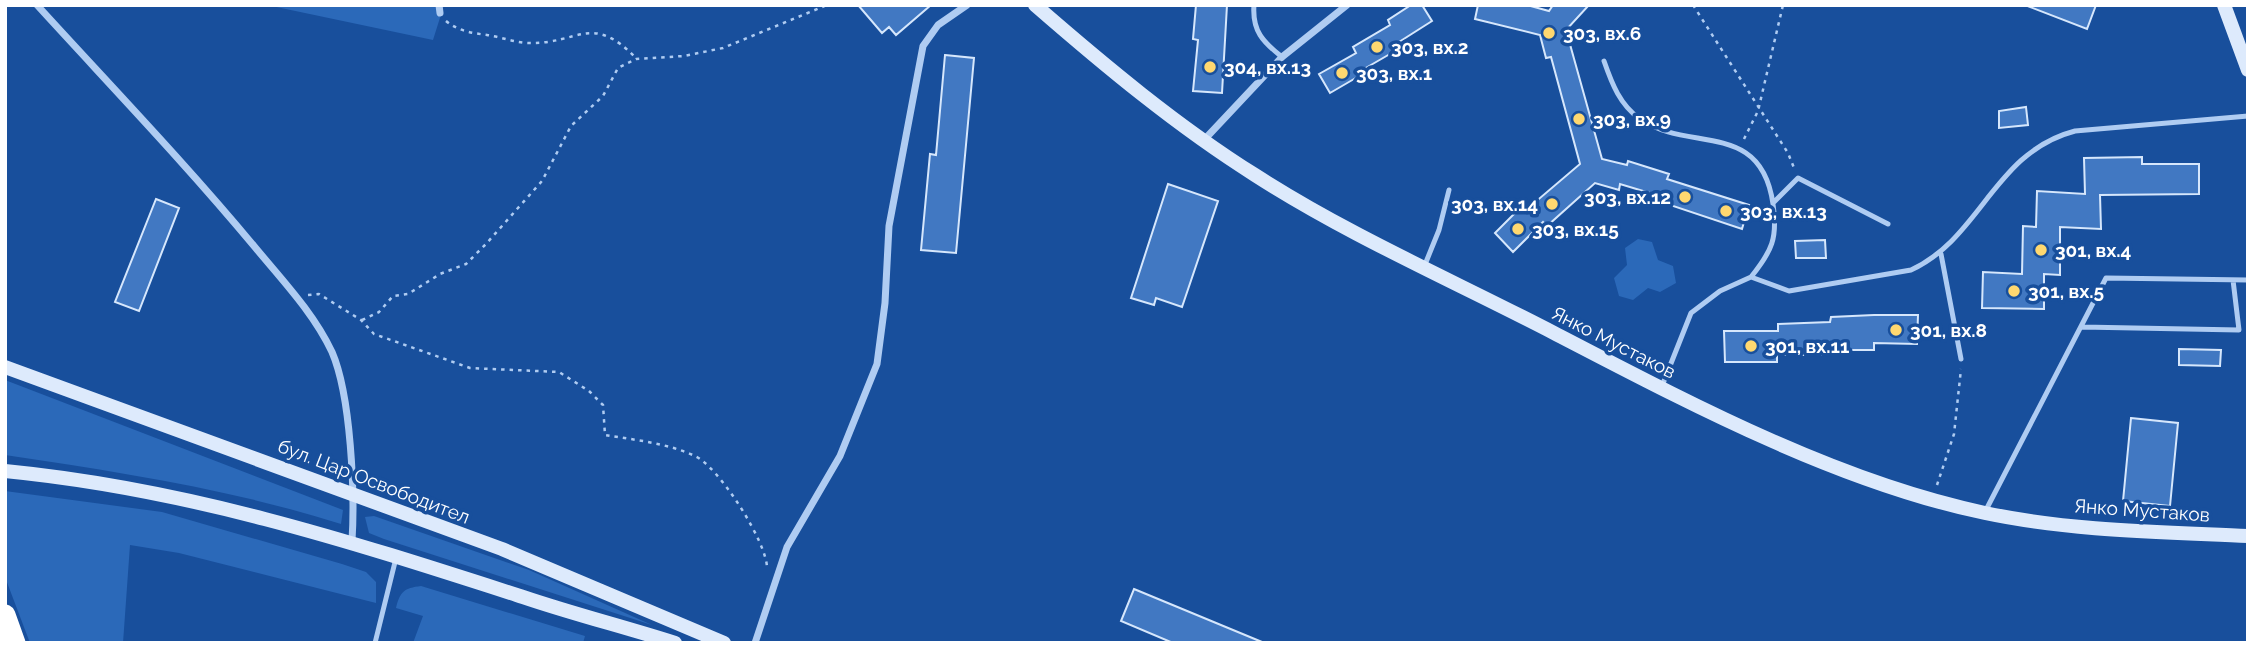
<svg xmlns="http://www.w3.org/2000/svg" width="2253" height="648" viewBox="0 0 2253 648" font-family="Raleway,sans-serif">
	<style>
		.green { fill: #2b69b9 }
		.building { fill: #4178c2; stroke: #d6e7fc; stroke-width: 2 }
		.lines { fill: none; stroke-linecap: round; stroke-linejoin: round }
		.path { stroke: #afccf2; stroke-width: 2.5; stroke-dasharray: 3.5 5; stroke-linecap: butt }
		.lane { stroke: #afccf2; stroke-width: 5 }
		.street { stroke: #afccf2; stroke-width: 7 }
		.secondary { stroke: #ddeafc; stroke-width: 14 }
		.highway { stroke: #fff; stroke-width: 21 }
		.poi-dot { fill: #ffd870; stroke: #184f9c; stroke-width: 2.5 }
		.labels { text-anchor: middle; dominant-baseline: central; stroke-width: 7; stroke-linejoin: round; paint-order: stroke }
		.poi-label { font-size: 19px; font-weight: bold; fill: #fff; stroke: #184f9c; text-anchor: start }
		.street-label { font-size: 19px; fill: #fff; stroke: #184f9c }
	</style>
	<rect width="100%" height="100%" fill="#184f9c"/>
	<path class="green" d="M267,5H444L433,40Z
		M1638,239L1652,242L1658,260L1673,266L1676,283L1660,292L1648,288L1633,300L1619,296L1614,278L1627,265L1625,248Z
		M5,380L343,510L341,524C231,489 118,472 5,455Z
		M5,491L162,512L342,564L366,572L376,582V603L179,553L130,545L123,643H30L5,577Z
		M374,516L529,570L652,625L384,539L369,533L365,517Z
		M421,586L585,636L583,643H413L423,616L396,608C400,592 404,588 421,586Z"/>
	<path class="building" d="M858,5H931L896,35L889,27L882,33Z
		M1196,5H1227L1222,93L1193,91L1198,40L1193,39Z
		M1411,5H1422L1432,21L1399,42L1402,47L1364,69L1366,72L1330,93L1319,74L1356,53L1353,47L1390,25L1388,20Z
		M1478,5H1527L1549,11L1553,5H1589L1566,30L1602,159L1627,165L1628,161L1669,174L1667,179L1749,205L1742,229L1661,202L1663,197L1620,184L1619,190L1595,183L1547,226L1543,222L1513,252L1495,233L1522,206L1526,210L1580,164L1551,57L1546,58L1540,35L1475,19Z
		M2025,5H2096L2087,29Z
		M945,55L974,58L956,253L921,250L930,154L936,155Z
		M2026,107L2028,125L1999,128V111Z
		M2142,157V164H2199V194L2100,195L2101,229L2060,227V275L2044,274V309L1982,308L1983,272L2022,274L2023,226L2036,227L2037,191L2085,194L2084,158Z
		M1168,184L1218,201L1182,307L1156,298L1154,305L1131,298Z
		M156,199L179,208L139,311L115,302Z
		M1825,240L1826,258H1796L1795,241Z
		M1874,315H1918L1917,344L1874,343V350H1829V355H1777V362H1725L1724,331H1778V324L1830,322L1831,317Z
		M2179,349L2221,350L2220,366L2179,365Z
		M2131,418L2178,423L2170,506L2123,501Z
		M1134,589L1262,642V643H1173L1121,621Z"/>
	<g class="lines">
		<path class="path" d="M1693,5L1788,153L1794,168
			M446,21C458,31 472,33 487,35C501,37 516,43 530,43C579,44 591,12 636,58
			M1744,139L1758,111L1783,5
			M308,295L319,294L361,320L374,334L470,368L559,372L589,391L603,405L605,435C635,440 667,443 695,456C718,466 768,543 767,569
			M362,320L379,312L393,296L408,294L440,274L466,264L486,244L542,181L571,126L603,96L618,68L636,59L684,56L723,48L827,5
			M1937,485L1954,434L1961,369"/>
		<path class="lane" d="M1254,5C1252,31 1263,42 1282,57
			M1604,61C1612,84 1620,105 1640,119C1689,153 1761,119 1773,204C1778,238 1772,251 1751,277
			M1773,203L1798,178L1888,224
			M1941,254L1961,359
			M1424,267L1439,230L1449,190
			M2082,327L2239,330L2233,280
			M1662,386L1691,313L1720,291L1751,277L1789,291L1911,270C1981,238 1994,152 2075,131L2248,116
			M1986,510L2106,278L2248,280
			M375,643L396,558"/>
		<path class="street" d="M37,5C110,85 185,163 254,246C282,280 313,312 332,352C351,396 355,493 352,541
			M439,5L440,13
			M1204,140L1282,57L1347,5
			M755,643L787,547L840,456L877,364L885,303L889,226L923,46L938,25L967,5"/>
		<path class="secondary" d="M1035,5C1104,65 1177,126 1255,175C1350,236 1454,281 1554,333C1687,402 1837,482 1985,513C2070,531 2161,532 2248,536
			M2224,5L2248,70
			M5,367L502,549L724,643
			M5,471C189,489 349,541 523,597C573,614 625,627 675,643"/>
		<path class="highway" d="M5,615L15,643"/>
	</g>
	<g class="poi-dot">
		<circle cx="1549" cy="33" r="7"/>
		<circle cx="1377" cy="47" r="7"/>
		<circle cx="1210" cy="67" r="7"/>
		<circle cx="1342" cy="73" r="7"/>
		<circle cx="1579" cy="119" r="7"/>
		<circle cx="1685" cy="197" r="7"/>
		<circle cx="1552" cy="204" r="7"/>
		<circle cx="1726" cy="211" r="7"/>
		<circle cx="1518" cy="229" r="7"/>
		<circle cx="2041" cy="250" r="7"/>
		<circle cx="2014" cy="291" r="7"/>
		<circle cx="1896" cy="330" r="7"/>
		<circle cx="1751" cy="346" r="7"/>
	</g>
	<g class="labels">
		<g class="poi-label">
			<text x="1563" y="33">303, вх.6</text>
			<text x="1391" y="47">303, вх.2</text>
			<text x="1224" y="67">304, вх.13</text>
			<text x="1356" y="73">303, вх.1</text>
			<text x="1593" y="119">303, вх.9</text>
			<text x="1671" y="197" text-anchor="end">303, вх.12</text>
			<text x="1538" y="204" text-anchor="end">303, вх.14</text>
			<text x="1740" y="211">303, вх.13</text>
			<text x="1532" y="229">303, вх.15</text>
			<text x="2055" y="250">301, вх.4</text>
			<text x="2028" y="291">301, вх.5</text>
			<text x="1910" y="330">301, вх.8</text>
			<text x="1765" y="346">301, вх.11</text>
		</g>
		<g class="street-label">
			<text transform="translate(1614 342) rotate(27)">Янко Мустаков</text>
			<text transform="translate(374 481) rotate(21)">бул. Цар Освободител</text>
			<text transform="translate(2142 510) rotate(4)">Янко Мустаков</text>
		</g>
	</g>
	<rect width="2253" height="648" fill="none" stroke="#ffffff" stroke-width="14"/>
</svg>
